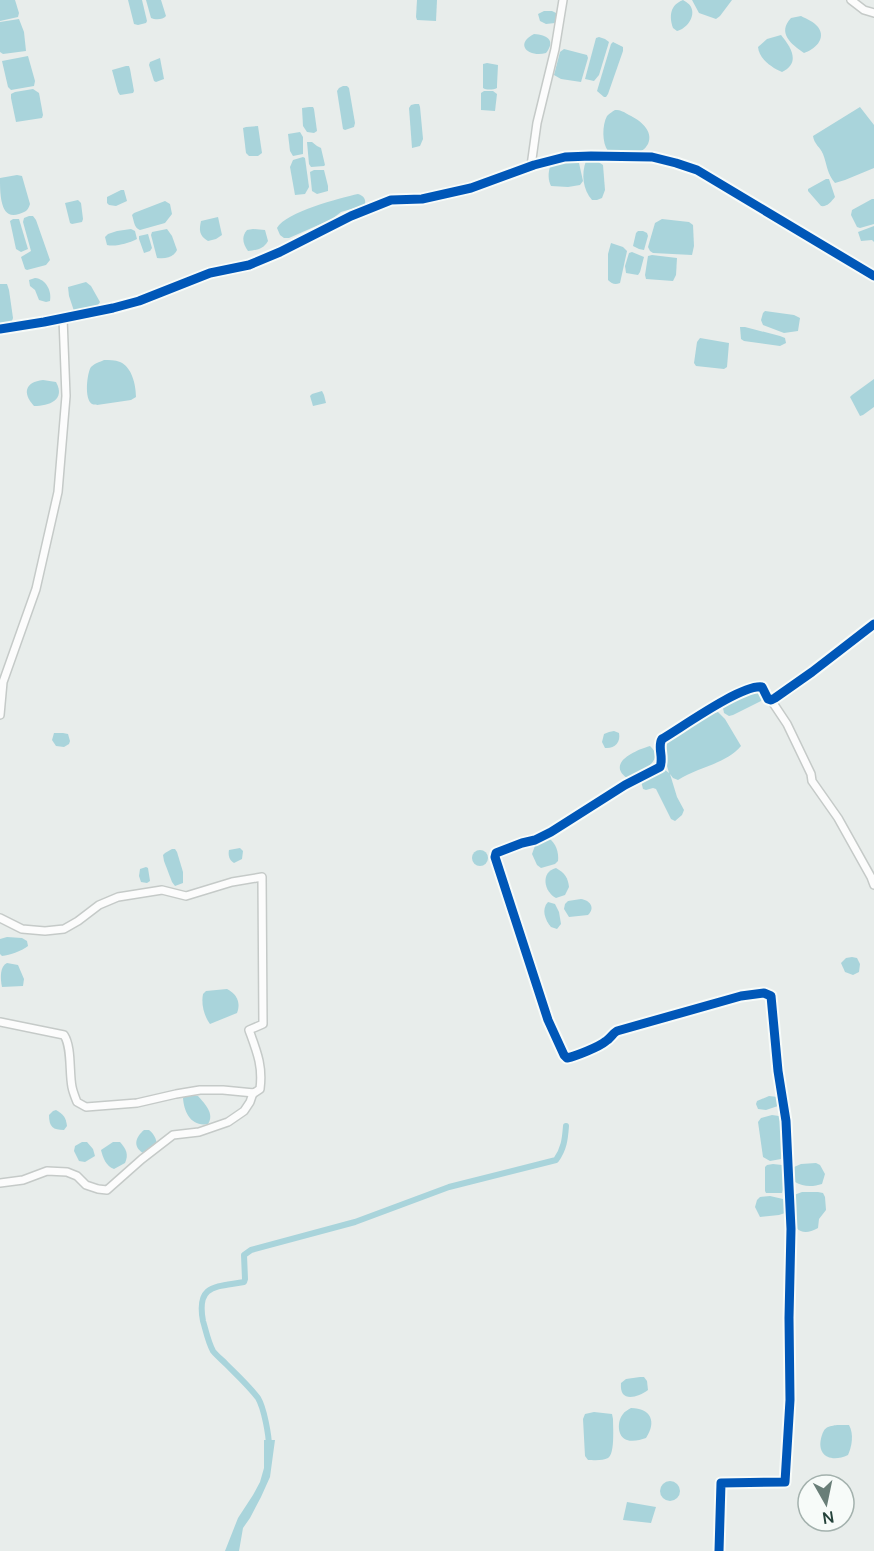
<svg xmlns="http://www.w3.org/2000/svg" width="874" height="1551" font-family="Manrope,sans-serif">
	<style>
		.water { fill: #a9d4db }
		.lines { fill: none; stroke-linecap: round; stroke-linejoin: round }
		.canal { stroke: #a9d4db; stroke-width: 6 }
		.minor-casing { stroke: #c5cac8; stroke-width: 10 }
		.minor { stroke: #fcfcfc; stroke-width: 7 }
		.cycleway-casing { stroke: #f7fbf9; stroke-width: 13 }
		.cycleway { stroke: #0057b8; stroke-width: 9 }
	</style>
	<rect width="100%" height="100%" fill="#e8edeb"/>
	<g class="water">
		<polygon points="0,0 15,0 19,13 18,17 0,21"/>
		<polygon points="128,0 142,0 147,21 146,23 138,25 134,24"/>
		<path d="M146 0H161L166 16C163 20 155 20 151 18Z"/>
		<polygon points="417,0 437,0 436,21 417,20 416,17"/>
		<path d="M683 0C686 2 690 4 691 7 696 17 686 29 677 31L673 28C669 16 670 5 683 0Z"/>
		<polygon points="692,0 732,0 720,16 716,19 699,13"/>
		<polygon points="544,11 552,11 556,13 557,18 555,23 546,24 540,21 538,14"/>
		<path d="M801 16C807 19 814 22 818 27 827 39 814 50 804 53 791 44 777 33 791 18Z"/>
		<polygon points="19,19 24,32 26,51 3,54 0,52 0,22"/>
		<path d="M534 34C547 35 556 40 546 53 530 58 513 45 534 34Z"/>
		<path d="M781 35C791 47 801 63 782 72 772 68 759 59 758 47L767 39Z"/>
		<polygon points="599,37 605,39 609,42 599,75 594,81 585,79 596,38"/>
		<polygon points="613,42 623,47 623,51 608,94 606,97 604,97 597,91 611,44"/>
		<polygon points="564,49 587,55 588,58 581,82 561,79 554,75 560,52"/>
		<polygon points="28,56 35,81 34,86 11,90 8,87 2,61"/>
		<polygon points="160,58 164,79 156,82 154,81 149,65 150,62"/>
		<path d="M487 63 498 65 497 85V88C493 90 486 90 483 88V64Z"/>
		<polygon points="126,66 129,66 130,69 134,91 133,93 120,95 118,92 112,70"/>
		<polygon points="343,86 347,86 349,88 355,123 354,127 345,130 343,129 337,91 339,88"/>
		<polygon points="33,89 39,93 43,115 42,118 16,122 11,98 11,94 15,92"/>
		<polygon points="484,91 493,91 497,94 495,111 481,110 481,93"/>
		<polygon points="415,104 419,104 420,107 423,139 420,146 412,148 409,108 411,105"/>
		<polygon points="309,107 313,107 314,109 317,131 314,133 307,132 303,126 302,108"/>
		<path d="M860 107 874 125V168L845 180 835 183C827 174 827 164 823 154 820 147 814 144 813 136Z"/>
		<path d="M615 110C621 110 624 112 629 115 640 120 654 131 648 144 646 147 645 149 641 151 631 156 618 153 608 151 602 143 602 125 607 116 610 113 612 112 615 110Z"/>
		<polygon points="258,126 262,153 258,156 249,156 246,153 243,128 246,127"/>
		<polygon points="300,132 303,137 303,154 293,156 290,151 288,134"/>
		<polygon points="307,142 312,142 317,146 321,148 325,165 324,166 311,167 309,164"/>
		<polygon points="303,157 305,158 309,187 305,194 295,195 290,167 293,160"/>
		<path d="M571 161 579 163 583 181 580 185 568 187 551 186C548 180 548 173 550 167L559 163Z"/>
		<path d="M586 161H597L603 165 605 190 602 198 597 200H592C583 190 581 174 586 161Z"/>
		<polygon points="314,170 324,170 328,186 328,191 317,194 312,191 310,172"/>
		<path d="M17 175 22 176 30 204C28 211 25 212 19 214 0 221 0 193 0 178Z"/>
		<path d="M826 179H829L835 197C831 202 827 207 821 206L808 191V189Z"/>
		<polygon points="121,190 124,190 127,201 116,206 109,205 107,203 107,197"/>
		<path d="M358 194C364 196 366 199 365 205L341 212 332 219 289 238H284L280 235 277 228C286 212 340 198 358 194Z"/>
		<polygon points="872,199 874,199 874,224 860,228 857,227 851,215 852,210"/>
		<polygon points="78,200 81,203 83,219 82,222 72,224 70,223 65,203"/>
		<path d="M165 201 170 204 172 214 165 223 140 230C134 228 134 221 132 215L134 213Z"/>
		<polygon points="29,216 33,216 36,220 50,260 46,265 27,270 25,269 21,257 31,251 23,222 24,218"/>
		<path d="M218 217 222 235 216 239 208 241C199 236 199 230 201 221Z"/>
		<polygon points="13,219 19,219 28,249 21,252 16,249 10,221"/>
		<polygon points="662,219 689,222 693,225 694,246 692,255 653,253 650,251 648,247 655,223"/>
		<polygon points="874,226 874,242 872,240 861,241 858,232"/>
		<path d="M131 229 135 231 137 239C129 243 116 247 107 245L105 237 108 234 117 231Z"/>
		<path d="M167 229 172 236 177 250C173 258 165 259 157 258L151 235 152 232Z"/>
		<path d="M253 229 265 230 268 241C263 249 258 250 248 251 243 244 241 237 247 230Z"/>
		<polygon points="638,231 643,231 647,233 648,236 644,250 639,249 633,246 636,233"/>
		<polygon points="148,234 152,248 150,251 144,253 139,239 139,236"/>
		<path d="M611 243 623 247 627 251 620 283C615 285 612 284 608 280V254Z"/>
		<polygon points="632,252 644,257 640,272 638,275 626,273 625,266 629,253"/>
		<polygon points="652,255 677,258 676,275 673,281 646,279 645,275 648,256"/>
		<path d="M35 278C46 279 52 291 50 301L46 302 39 300 35 290 30 286 29 280Z"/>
		<polygon points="86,282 91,286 100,302 98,305 74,311 69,296 68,287"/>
		<polygon points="0,284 7,284 9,290 13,318 12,321 4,326 0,325"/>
		<polygon points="765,311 794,315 800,318 798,331 784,333 763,325 761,320 763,313"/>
		<polygon points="740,327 745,327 780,336 785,338 786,343 780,346 744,341 741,339"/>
		<polygon points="700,338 729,343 727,367 724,369 696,366 694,363 697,342"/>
		<path d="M104 360C109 360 115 360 120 362 132 367 136 385 136 397L131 400 97 405C96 404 94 405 92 404 84 399 87 373 91 367 95 363 100 362 104 360Z"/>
		<polygon points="874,379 874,407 863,415 860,416 850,397 852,395"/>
		<path d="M43 380 56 382C66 400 49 406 34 406 22 393 25 382 43 380Z"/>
		<polygon points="322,391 324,395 326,403 313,406 310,396 312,394"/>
		<path d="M761 690 764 698 761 701 733 715 729 716 724 713 723 708C731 696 747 692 761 690Z"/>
		<path d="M718 712 725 719 741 746C726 764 698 767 678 780L673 778 670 774 677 797 684 810 682 815 675 821 671 819 656 789 653 788 646 790 643 789 641 781 645 777 664 769 669 773C667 765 662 753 665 744 668 736 709 713 718 712Z"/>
		<path d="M614 731 619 733C621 743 614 749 605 748L602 742 604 734 609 732Z"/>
		<polygon points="54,733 63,733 68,734 70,741 69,744 64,747 56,746 52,740"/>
		<path d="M650 746C666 760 641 771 631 778H627C606 763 636 750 650 746Z"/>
		<path d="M548 838C556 842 559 853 558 861L555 864 541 868 537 865 532 854 536 843Z"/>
		<path d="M240 848 243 851 242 859 234 863C229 860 228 855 229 850Z"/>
		<polygon points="172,849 175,849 177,852 183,872 183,883 175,886 172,882 164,861 163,855 165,853"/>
		<circle cx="480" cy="858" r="8"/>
		<polygon points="146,867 148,868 150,881 147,883 141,882 139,876 140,869"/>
		<path d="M556 868C565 873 568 878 569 887L565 895 556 898C544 892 540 872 556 868Z"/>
		<path d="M581 899C589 900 596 907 588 915L569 917 564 909 565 904 568 901Z"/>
		<path d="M548 902 555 904 559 912 561 924 557 929 551 927C545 920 541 909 548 902Z"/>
		<path d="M7 937 22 938 27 941 28 946C22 951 10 955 2 956L0 954V939Z"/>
		<polygon points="852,957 857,958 860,964 859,972 853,975 845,972 841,963 846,958"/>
		<path d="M7 963 18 965 24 979 23 986 2 987C0 978 0 966 7 963Z"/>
		<path d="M227 989C237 994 241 1003 237 1013L210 1024C204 1016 201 1004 203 994L206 991Z"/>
		<path d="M186 1095 198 1096C205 1104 215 1114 208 1124 191 1127 184 1112 183 1098Z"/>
		<polygon points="769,1096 778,1097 780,1102 778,1106 766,1110 758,1109 756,1104 757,1101"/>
		<path d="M56 1110C63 1114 66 1117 67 1126L64 1130C53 1130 49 1127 49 1115L53 1111Z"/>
		<polygon points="772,1115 779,1116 781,1120 783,1151 781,1159 770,1161 763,1157 758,1122 761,1118"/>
		<path d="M144 1130H149C154 1134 156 1138 157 1145L150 1151 143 1153C132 1146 136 1137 144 1130Z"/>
		<polygon points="82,1142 87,1142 93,1149 95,1156 85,1162 79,1161 74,1151 75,1146"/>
		<path d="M113 1142H120C126 1149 129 1154 125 1163L114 1169C106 1166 103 1158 101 1150Z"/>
		<path d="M816 1163 820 1165 825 1174 822 1184C813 1187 803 1187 795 1182L793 1173 794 1167 801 1164Z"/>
		<polygon points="773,1164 782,1165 784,1186 782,1193 766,1193 765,1191 765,1167 767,1165"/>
		<path d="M802 1192H818L823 1193 825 1197 826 1210 819 1219 818 1228C793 1243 787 1213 794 1195Z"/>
		<polygon points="770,1196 783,1199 786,1206 785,1213 779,1215 760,1217 755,1207 757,1200 760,1197"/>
		<path d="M640 1377H644L647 1381 648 1390C637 1398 619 1403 621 1383L626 1379Z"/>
		<path d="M631 1408C651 1408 657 1422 646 1438 640 1440 633 1442 627 1440 617 1437 617 1421 623 1414 625 1411 628 1410 631 1408Z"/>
		<path d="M594 1412 612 1414 613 1419C613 1428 615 1454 608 1458 603 1461 593 1460 588 1460L585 1456 583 1419 585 1414Z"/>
		<path d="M838 1425H849C854 1434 852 1446 848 1455 831 1463 815 1456 822 1435 823 1432 824 1429 828 1427 830 1426 836 1425 838 1425Z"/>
		<polygon points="264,1440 275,1440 270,1477 261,1497 250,1518 243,1528 239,1551 225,1551 238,1518 253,1495 260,1482 264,1468"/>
		<circle cx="670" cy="1491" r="10"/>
		<polygon points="627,1502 656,1507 651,1523 623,1520"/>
	</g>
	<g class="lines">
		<path class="canal" d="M269 1447C269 1435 264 1408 258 1398 249 1386 237 1375 226 1364 222 1360 217 1356 213 1351 208 1342 206 1331 203 1321 196 1284 216 1287 244 1282L245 1279 244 1255 251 1250 355 1222 449 1187 556 1160C564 1149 565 1139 566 1126"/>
		<defs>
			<g id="minor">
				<polyline points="851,0 864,10 874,13"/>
				<polyline points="531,166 537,123 555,49 563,0"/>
				<polyline points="0,329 44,322 113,308 139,301 210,273 249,265 280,252 351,216 391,200 422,199 471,188 534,165 565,157 591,156 652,157 676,163 697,170 874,276"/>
				<polyline points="771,700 787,724 811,774 812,781 838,818 871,877 874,885"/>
				<polyline points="0,715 3,682 36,589 58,492 66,396 63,318"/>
				<path d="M0 918 22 929 45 931 64 929 78 921 99 905 118 897 162 890 186 896 232 882 262 877 263 1024 249 1030C257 1052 263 1066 260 1089L254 1093 223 1090H200L176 1094 137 1103 86 1107 77 1102C75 1097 73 1092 72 1087 69 1072 72 1047 64 1035L0 1022"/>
				<polyline points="0,1183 23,1180 47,1171 67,1172 77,1176 86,1185 98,1189 107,1190 142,1159 173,1135 199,1132 228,1122 244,1111 250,1102 253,1093"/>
				<path d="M719 1551 721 1483 785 1482 790 1400 789 1318 791 1229 786 1121 778 1071 771 996 764 993 741 996 617 1031C612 1034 611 1038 606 1041 599 1047 576 1056 567 1058L564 1055 548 1020 495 857 496 853 522 843 535 840 551 832 625 785 660 767C664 757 657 747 662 739 681 728 742 684 762 687L768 699 771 700 775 698 812 672 874 624"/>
			</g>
		</defs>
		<use href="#minor" class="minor-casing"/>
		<use href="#minor" class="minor"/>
		<defs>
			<g id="cycleway">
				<polyline points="0,329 44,322 113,308 139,301 210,273 249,265 280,252 351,216 391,200 422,199 471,188 534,165 565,157 591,156 652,157 676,163 697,170 874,276"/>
				<path d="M719 1551 721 1483 785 1482 790 1400 789 1318 791 1229 786 1121 778 1071 771 996 764 993 741 996 617 1031C612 1034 611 1038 606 1041 599 1047 576 1056 567 1058L564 1055 548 1020 495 857 496 853 522 843 535 840 551 832 625 785 660 767C664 757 657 747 662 739 681 728 742 684 762 687L768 699 771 700 775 698 812 672 874 624"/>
			</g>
		</defs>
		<use href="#cycleway" class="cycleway-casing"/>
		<use href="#cycleway" class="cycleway"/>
	</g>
	<g transform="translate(826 1503) rotate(171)"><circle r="28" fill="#f7fbf9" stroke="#a3b1ad" stroke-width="1.5"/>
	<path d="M0-4.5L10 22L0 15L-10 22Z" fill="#697e78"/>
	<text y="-9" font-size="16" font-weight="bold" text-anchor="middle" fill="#24423a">N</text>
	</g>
</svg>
